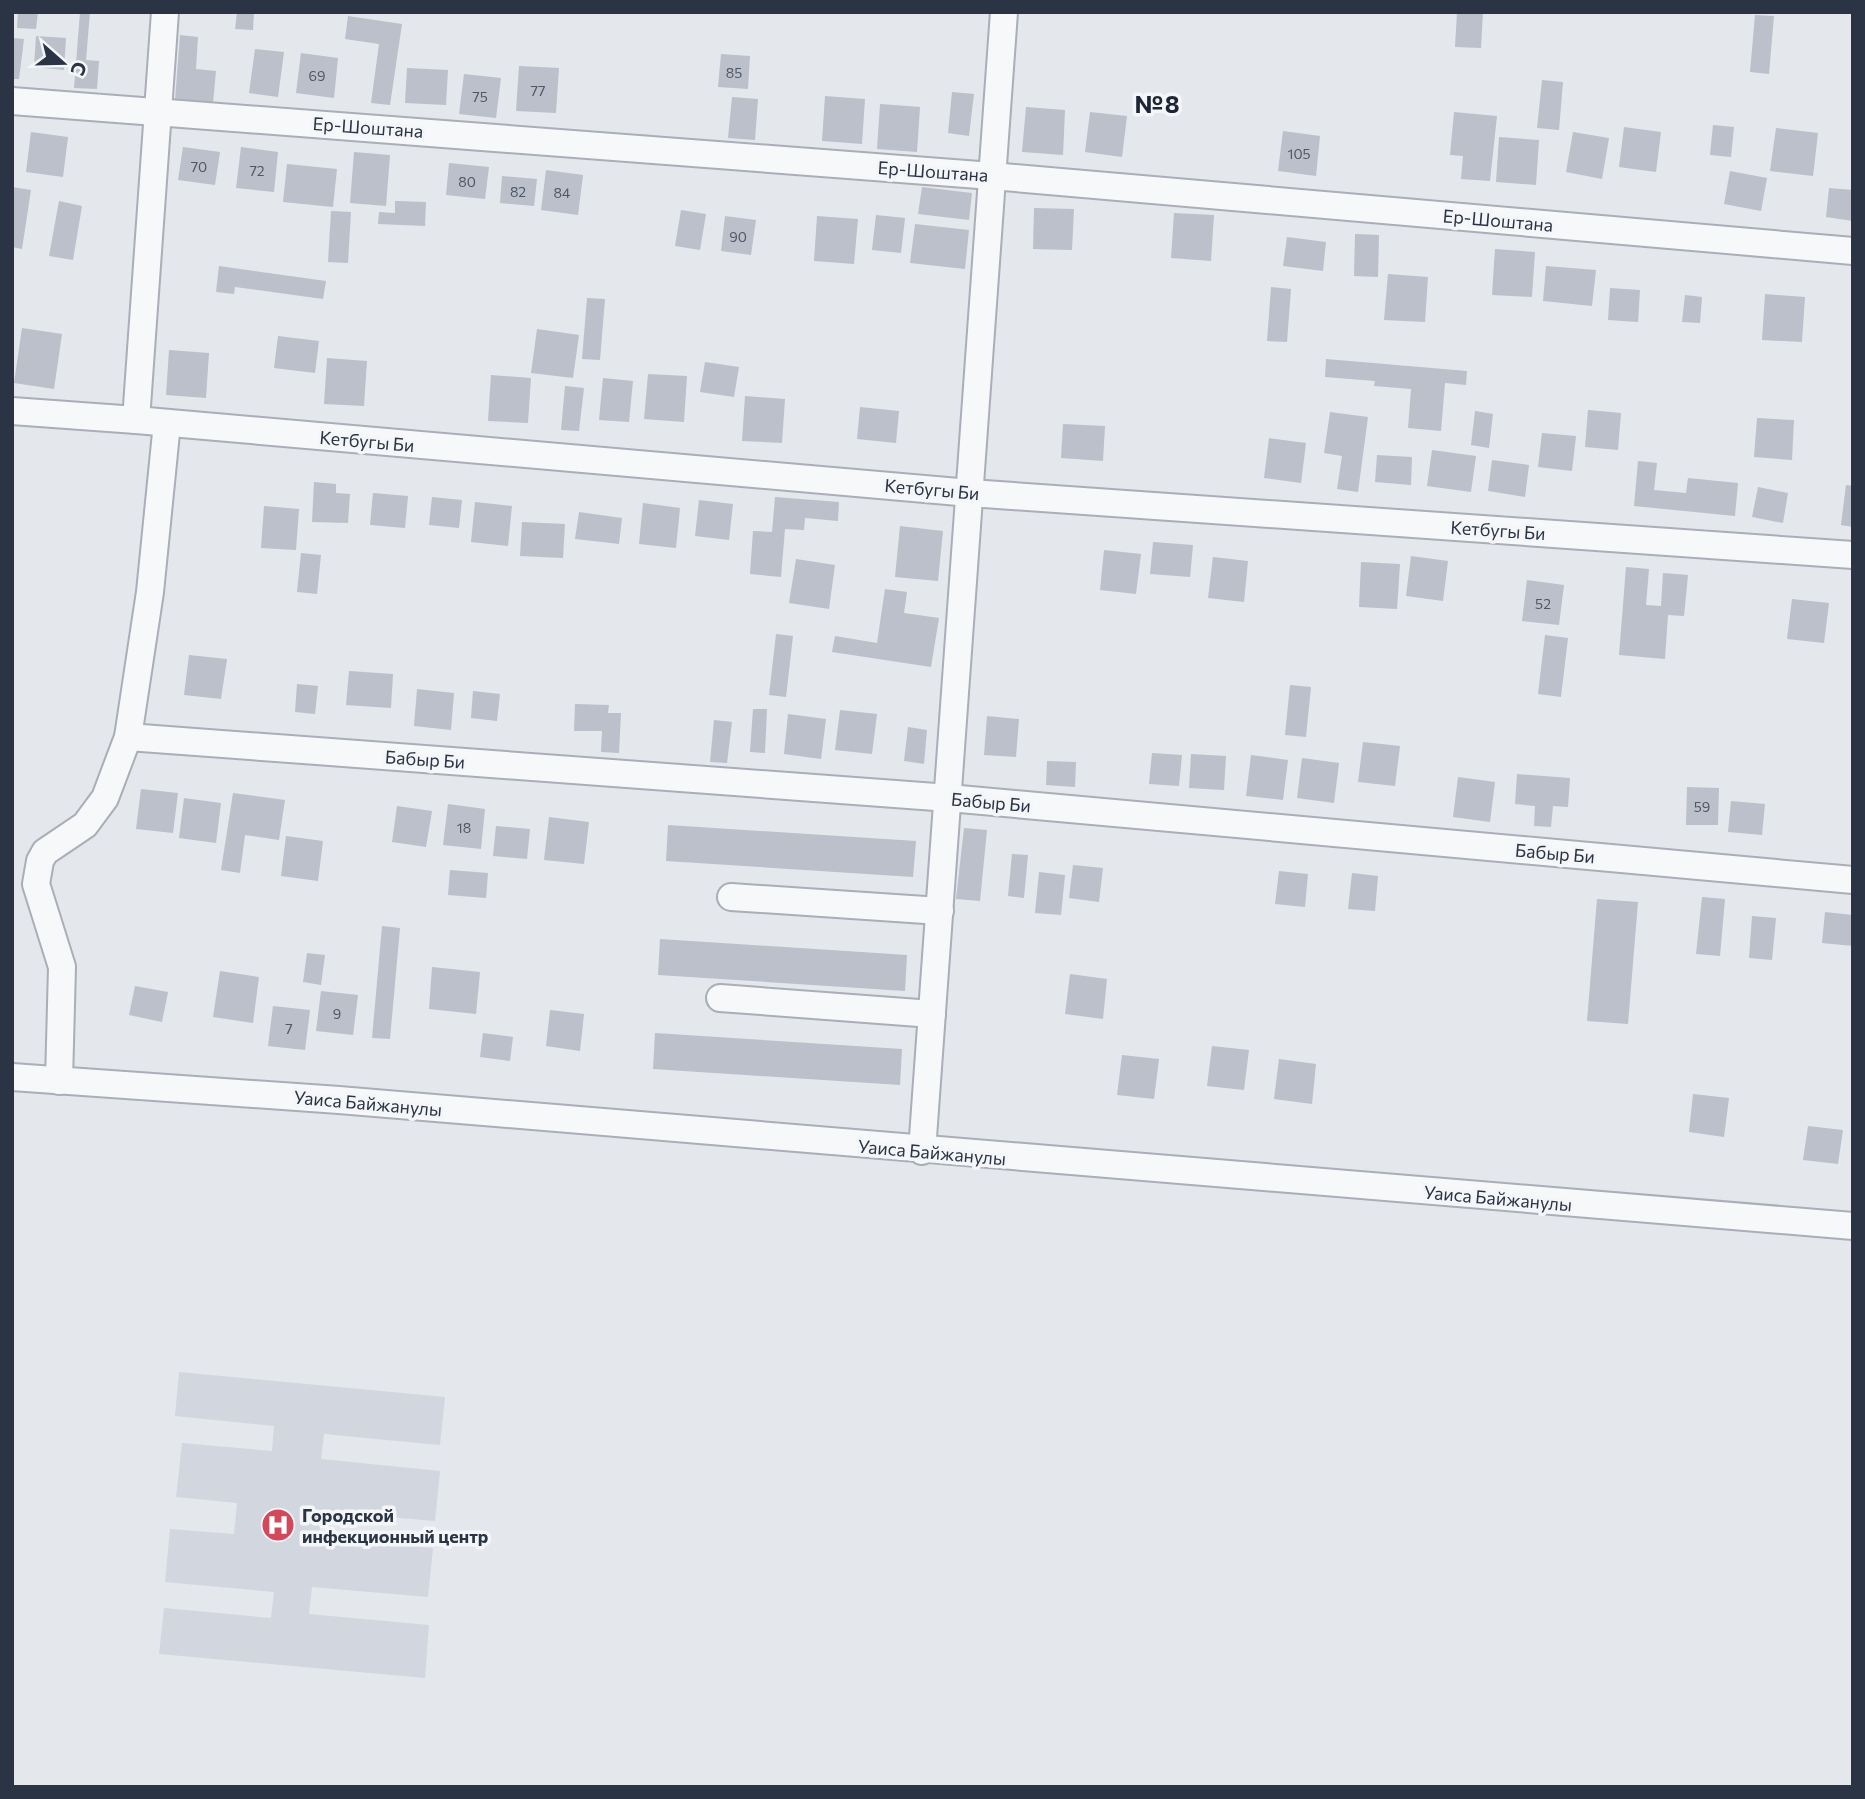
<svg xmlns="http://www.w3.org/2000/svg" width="1865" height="1799" font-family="Commissioner,sans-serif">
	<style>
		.built { fill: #d2d6de }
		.building { fill: #bbc0ca }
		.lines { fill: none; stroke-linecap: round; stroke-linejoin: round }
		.minor-casing { stroke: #a9aeb7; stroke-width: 30 }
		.minor { stroke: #f7f8fa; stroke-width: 26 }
		.labels { text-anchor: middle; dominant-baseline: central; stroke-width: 7; stroke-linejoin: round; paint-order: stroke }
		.number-label { font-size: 14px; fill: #4f5766 }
		.street-label { font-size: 18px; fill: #2b3445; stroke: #f4f6f9 }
		.poi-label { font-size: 18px; font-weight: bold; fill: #2b3445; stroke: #f4f6f9; text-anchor: start }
		.district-label { font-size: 24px; font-weight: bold; letter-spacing: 2px; fill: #1d2536; stroke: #f4f6f9 }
	</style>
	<rect width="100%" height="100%" fill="#e4e7ec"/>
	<polygon class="built" points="179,1372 445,1397 440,1445 324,1434 321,1459 440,1471 435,1521 321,1511 319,1538 433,1548 428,1597 312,1587 309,1614 429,1625 425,1678 159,1654 164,1608 271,1618 274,1592 165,1582 170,1529 234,1534 237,1503 176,1497 182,1443 272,1451 274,1426 175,1416"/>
	<g class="building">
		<polygon points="18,12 38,12 36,29 17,28"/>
		<polygon points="80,12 90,12 86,60 99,61 97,89 74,88"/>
		<polygon points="237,12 254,12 253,30 235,29"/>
		<polygon points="1457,12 1483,12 1481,48 1455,47"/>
		<polygon points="1755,15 1774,16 1769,74 1750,72"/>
		<polygon points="348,16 402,24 390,105 371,103 379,44 345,39"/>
		<polygon points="180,35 198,37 196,69 216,71 213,103 175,100"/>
		<polygon points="36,36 66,38 64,70 34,67"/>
		<polygon points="12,38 24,39 19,79 12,79"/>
		<polygon points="255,49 284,52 278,97 249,93"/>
		<polygon points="301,53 338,58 334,98 296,93"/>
		<polygon points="721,54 750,56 748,89 718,87"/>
		<polygon points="519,66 559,68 556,113 516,111"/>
		<polygon points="407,68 448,70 446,105 405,103"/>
		<polygon points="464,74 501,78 496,118 459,114"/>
		<polygon points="1542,80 1563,82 1559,130 1537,128"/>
		<polygon points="952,92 974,94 969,136 948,133"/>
		<polygon points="825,96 865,99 862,144 822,141"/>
		<polygon points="732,97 758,99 755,140 728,138"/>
		<polygon points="880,104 920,107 917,152 877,149"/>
		<polygon points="1026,107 1065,110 1063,155 1022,152"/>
		<polygon points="1090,112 1127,116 1122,157 1085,152"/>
		<polygon points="1454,112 1497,116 1490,181 1461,179 1463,156 1450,155"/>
		<polygon points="1713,125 1734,127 1731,157 1710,155"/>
		<polygon points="1624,127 1661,132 1656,172 1619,167"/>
		<polygon points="1776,128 1818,133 1813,176 1770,171"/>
		<polygon points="1283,131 1320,136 1316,176 1278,171"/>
		<polygon points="31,132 68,137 63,177 26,172"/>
		<polygon points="1573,132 1609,138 1602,179 1566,172"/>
		<polygon points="1499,137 1539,140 1536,185 1496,182"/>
		<polygon points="183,147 220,152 215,185 178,180"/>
		<polygon points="241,147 278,152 274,192 236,188"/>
		<polygon points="354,152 390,155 386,206 350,203"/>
		<polygon points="449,163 489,167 485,199 446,195"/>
		<polygon points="287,164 337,169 333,207 283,202"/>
		<polygon points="546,170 583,175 578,215 541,210"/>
		<polygon points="1730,171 1767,178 1761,211 1724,204"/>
		<polygon points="502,176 537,179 534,206 500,203"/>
		<polygon points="12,187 31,190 22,249 12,247"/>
		<polygon points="922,187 972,193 969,220 918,214"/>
		<polygon points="1829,188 1853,190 1853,221 1826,217"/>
		<polygon points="59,201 82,206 73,260 49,256"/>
		<polygon points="395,201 426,202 425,226 378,224 379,212 395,213"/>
		<polygon points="1034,208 1074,209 1072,250 1033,249"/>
		<polygon points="681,210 706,214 700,250 675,246"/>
		<polygon points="331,211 351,212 348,263 328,262"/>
		<polygon points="1174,213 1214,215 1211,261 1171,258"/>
		<polygon points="876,215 905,218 901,253 872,250"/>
		<polygon points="725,216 756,220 751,255 721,251"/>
		<polygon points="817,216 858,219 854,264 814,261"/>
		<polygon points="915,224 969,230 965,269 910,263"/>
		<polygon points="1355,234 1379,235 1378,277 1354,276"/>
		<polygon points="1287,237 1326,242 1323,271 1283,266"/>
		<polygon points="1495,249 1535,252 1532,297 1492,295"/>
		<polygon points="219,266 326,281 323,299 235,287 234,294 216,292"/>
		<polygon points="1546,266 1596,270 1592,306 1543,301"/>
		<polygon points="1388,274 1428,277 1425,322 1384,320"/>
		<polygon points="1271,287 1291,289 1287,342 1267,341"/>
		<polygon points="1610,288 1640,290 1638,322 1608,320"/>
		<polygon points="1765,294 1805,297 1802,342 1762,340"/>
		<polygon points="1685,295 1702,297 1700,323 1682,322"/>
		<polygon points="587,298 605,299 600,360 582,359"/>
		<polygon points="22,328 62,334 54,389 14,383"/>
		<polygon points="537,329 579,335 573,378 531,373"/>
		<polygon points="278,336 319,341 315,373 274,368"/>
		<polygon points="169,350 209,353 206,398 166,395"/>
		<polygon points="327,358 367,361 364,406 324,404"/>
		<polygon points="1326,359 1467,371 1466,385 1445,383 1441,431 1408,428 1411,389 1374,386 1375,381 1325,377"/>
		<polygon points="705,362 739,367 734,397 700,392"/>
		<polygon points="648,374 687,376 684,422 644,419"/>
		<polygon points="491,375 531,378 528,423 488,421"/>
		<polygon points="603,378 633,381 629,422 599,420"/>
		<polygon points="565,386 584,388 579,431 561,430"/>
		<polygon points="745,396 785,399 782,443 742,441"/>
		<polygon points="860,407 899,411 896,443 857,439"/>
		<polygon points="1588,410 1621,413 1618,450 1585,447"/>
		<polygon points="1475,411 1493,414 1489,448 1471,445"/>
		<polygon points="1330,412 1368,417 1358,492 1337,489 1342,456 1324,453"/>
		<polygon points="1757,418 1794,420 1792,460 1754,457"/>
		<polygon points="1063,424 1105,426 1103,461 1061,458"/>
		<polygon points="1542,433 1576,436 1572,471 1538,467"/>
		<polygon points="1269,438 1306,443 1301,483 1264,478"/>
		<polygon points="1432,450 1476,456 1471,492 1427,486"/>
		<polygon points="1377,455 1412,457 1411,485 1375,482"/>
		<polygon points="1492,460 1529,465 1525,497 1488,491"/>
		<polygon points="1638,461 1657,463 1654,490 1686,493 1688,478 1738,483 1735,516 1634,506"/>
		<polygon points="314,482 336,484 336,493 350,494 348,523 312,522"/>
		<polygon points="1846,485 1853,486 1853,527 1841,525"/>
		<polygon points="1758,487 1788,493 1783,523 1752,517"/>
		<polygon points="373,493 408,496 405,528 370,525"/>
		<polygon points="432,497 462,500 459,528 429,525"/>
		<polygon points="775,497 839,502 838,521 805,518 804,530 785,529 781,577 750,574 753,531 772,532"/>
		<polygon points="699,500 733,504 729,540 695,536"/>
		<polygon points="475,502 512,506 508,546 471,542"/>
		<polygon points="643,503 680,508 676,548 639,544"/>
		<polygon points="264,506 299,509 296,550 261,548"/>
		<polygon points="579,512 622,518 619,544 575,539"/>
		<polygon points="522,522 565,524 563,558 520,556"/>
		<polygon points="900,526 943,531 938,581 895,577"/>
		<polygon points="1153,542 1193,545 1190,577 1150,574"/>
		<polygon points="1104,550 1141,554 1136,594 1100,590"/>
		<polygon points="301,553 321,555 317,594 297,592"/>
		<polygon points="1411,556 1448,561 1443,601 1406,596"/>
		<polygon points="1213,557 1248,561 1244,602 1208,598"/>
		<polygon points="796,559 835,565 829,609 789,603"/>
		<polygon points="1361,562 1400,564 1397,609 1359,607"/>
		<polygon points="1626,567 1649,569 1646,605 1661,606 1663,573 1688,575 1684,616 1668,615 1665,659 1619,655"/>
		<polygon points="1527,580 1564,585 1559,625 1522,621"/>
		<polygon points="885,589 907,592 904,613 939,618 931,667 832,652 835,636 877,643"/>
		<polygon points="1792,599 1829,603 1824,643 1787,639"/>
		<polygon points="776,634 793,636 786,697 769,695"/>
		<polygon points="1545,635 1568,638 1561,697 1538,694"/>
		<polygon points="189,655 227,659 221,699 184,695"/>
		<polygon points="349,671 393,674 391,708 346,705"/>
		<polygon points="297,684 318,686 315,714 295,712"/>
		<polygon points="1290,685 1311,687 1306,737 1285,735"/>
		<polygon points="417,689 454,693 451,730 414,726"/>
		<polygon points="473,691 500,694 497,721 471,718"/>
		<polygon points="575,704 609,705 608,713 621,713 619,753 601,752 602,731 574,731"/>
		<polygon points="753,709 767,709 765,753 750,752"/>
		<polygon points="840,710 877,714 872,754 835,750"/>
		<polygon points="788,714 826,719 821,759 784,754"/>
		<polygon points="987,716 1019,719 1016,757 984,755"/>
		<polygon points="714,720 732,722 727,763 710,762"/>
		<polygon points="908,727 927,730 924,764 904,761"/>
		<polygon points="1363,742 1400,746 1395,786 1358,782"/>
		<polygon points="1152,753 1182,755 1179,786 1149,784"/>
		<polygon points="1191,754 1226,756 1224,790 1189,788"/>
		<polygon points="1251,755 1288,760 1283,800 1246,796"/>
		<polygon points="1302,758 1339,763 1334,803 1297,798"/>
		<polygon points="1047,761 1076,762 1075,787 1046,785"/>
		<polygon points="1517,774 1570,778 1568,807 1553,806 1551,827 1534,826 1535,806 1515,804"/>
		<polygon points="1458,777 1495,782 1490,822 1453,817"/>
		<polygon points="1687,787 1719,788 1718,825 1686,825"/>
		<polygon points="141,789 178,793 173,833 136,829"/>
		<polygon points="233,793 285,800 279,840 245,835 240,873 221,870"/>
		<polygon points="184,798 221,803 216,843 179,838"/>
		<polygon points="1731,801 1765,804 1762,835 1728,832"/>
		<polygon points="448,804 485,809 481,849 443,845"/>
		<polygon points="397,806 432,811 426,847 392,842"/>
		<polygon points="549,817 589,822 584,864 544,860"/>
		<polygon points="668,825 916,841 913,877 666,861"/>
		<polygon points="496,826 530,829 527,859 493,856"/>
		<polygon points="964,828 987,830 980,901 956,899"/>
		<polygon points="286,836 323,841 318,881 281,876"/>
		<polygon points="1012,854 1028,855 1024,898 1008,896"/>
		<polygon points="1073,865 1103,868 1099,902 1069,898"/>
		<polygon points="450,870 488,873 486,898 448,895"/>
		<polygon points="1279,871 1308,874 1305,907 1275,904"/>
		<polygon points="1039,872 1065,875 1061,915 1035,913"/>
		<polygon points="1352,873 1378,876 1375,911 1348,909"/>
		<polygon points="1702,897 1725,899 1720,956 1696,954"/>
		<polygon points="1597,899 1638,902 1628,1024 1587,1021"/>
		<polygon points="1825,912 1853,915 1853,946 1822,943"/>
		<polygon points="1752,916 1776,918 1772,960 1749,958"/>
		<polygon points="382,926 400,928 390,1039 372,1038"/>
		<polygon points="660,939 907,955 905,991 658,975"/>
		<polygon points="307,953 325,955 321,985 303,982"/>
		<polygon points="432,967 480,972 476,1014 429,1009"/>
		<polygon points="220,971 259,977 253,1023 213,1017"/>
		<polygon points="1070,974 1107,979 1103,1019 1065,1014"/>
		<polygon points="135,986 168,992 162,1022 129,1015"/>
		<polygon points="321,991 358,995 353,1035 316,1031"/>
		<polygon points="273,1006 310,1010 305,1050 268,1046"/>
		<polygon points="550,1010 584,1014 580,1051 546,1046"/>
		<polygon points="483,1033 513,1037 510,1061 480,1057"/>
		<polygon points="655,1033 902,1049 900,1085 653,1069"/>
		<polygon points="1212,1046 1249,1050 1244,1090 1207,1086"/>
		<polygon points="1122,1055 1159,1059 1154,1099 1117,1095"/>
		<polygon points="1279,1059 1316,1064 1312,1104 1274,1099"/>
		<polygon points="1693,1094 1729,1098 1724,1137 1689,1132"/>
		<polygon points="1808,1126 1843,1130 1838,1164 1803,1160"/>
	</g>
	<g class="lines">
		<defs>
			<g id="minor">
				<polyline points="12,101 992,176 1853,251"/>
				<polyline points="12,411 136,420 970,493 1853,555"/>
				<polyline points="136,420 165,12"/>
				<polyline points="128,737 949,798 1853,880"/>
				<polyline points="731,897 940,911"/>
				<polyline points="720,998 932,1014"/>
				<polyline points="12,1077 339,1100 1853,1226"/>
				<polyline points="59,1081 62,967 36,884 40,861 45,852 85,825 105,798 128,737 150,592 167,423"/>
				<polyline points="922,1151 1004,12"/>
			</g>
		</defs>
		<use href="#minor" class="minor-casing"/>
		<use href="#minor" class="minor"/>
	</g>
	<defs>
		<symbol id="hospital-disc" viewBox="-11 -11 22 22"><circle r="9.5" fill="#d1495b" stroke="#f4f6f9"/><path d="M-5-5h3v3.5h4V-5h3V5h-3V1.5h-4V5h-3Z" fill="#fff"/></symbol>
	</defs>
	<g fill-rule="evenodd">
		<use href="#hospital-disc" x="259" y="1506" width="38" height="38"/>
	</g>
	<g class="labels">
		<g class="number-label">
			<text x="734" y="72">85</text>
			<text x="317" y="75">69</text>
			<text x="538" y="90">77</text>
			<text x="480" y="96">75</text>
			<text x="1299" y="153">105</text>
			<text x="199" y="166">70</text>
			<text x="257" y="170">72</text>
			<text x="467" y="181">80</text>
			<text x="518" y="191">82</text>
			<text x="562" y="192">84</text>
			<text x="738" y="236">90</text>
			<text x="1543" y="603">52</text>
			<text x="1702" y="806">59</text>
			<text x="464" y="827">18</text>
			<text x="337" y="1013">9</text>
			<text x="289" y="1028">7</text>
		</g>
		<g class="street-label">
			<text transform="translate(368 127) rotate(4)">Ер-Шоштана</text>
			<text transform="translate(933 171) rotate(4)">Ер-Шоштана</text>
			<text transform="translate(1498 220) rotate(5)">Ер-Шоштана</text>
			<text transform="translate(367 441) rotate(5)">Кетбугы Би</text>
			<text transform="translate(932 489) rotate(5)">Кетбугы Би</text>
			<text transform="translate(1498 530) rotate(4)">Кетбугы Би</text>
			<text transform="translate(425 759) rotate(4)">Бабыр Би</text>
			<text transform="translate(991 802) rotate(5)">Бабыр Би</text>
			<text transform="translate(1555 853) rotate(5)">Бабыр Би</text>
			<text transform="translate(368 1103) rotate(5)">Уаиса Байжанулы</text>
			<text transform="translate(932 1152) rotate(5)">Уаиса Байжанулы</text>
			<text transform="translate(1498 1198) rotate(5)">Уаиса Байжанулы</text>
		</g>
		<g class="poi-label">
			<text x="302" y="1515">Городской<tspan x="302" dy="21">инфекционный центр</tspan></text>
		</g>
		<g class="district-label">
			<text x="1158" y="103">№8</text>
		</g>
	</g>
	<rect width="1865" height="1799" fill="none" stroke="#2b3445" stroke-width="28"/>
	<g transform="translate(63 63) rotate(110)" stroke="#f4f6f9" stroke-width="5" paint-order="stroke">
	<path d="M0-5L12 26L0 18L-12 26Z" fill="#2b3445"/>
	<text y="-10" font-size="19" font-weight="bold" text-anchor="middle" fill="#2b3445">С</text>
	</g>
</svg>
